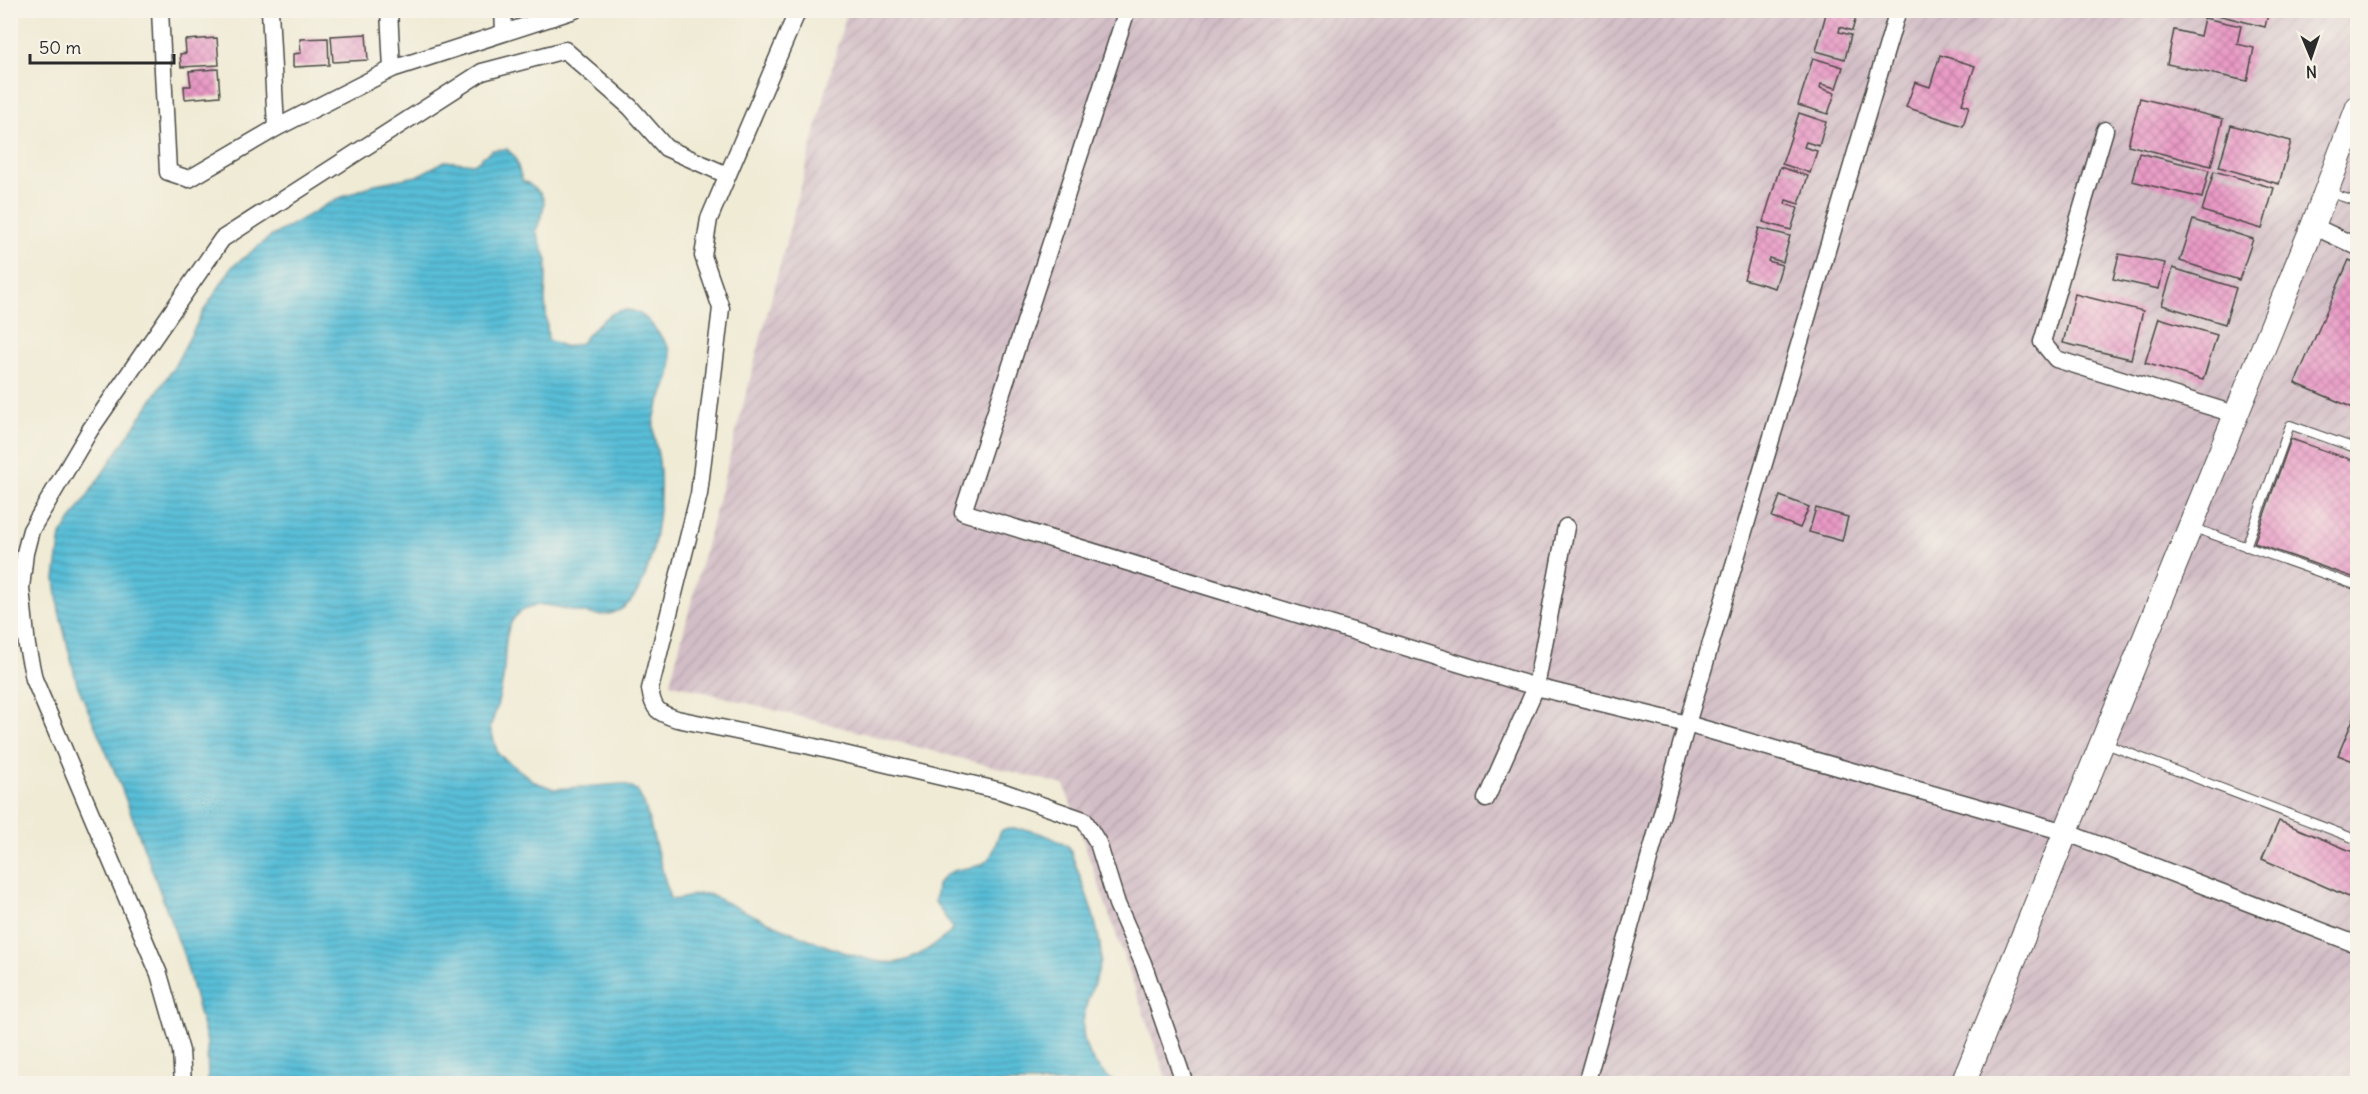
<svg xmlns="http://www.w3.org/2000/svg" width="2368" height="1094" font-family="Delius,sans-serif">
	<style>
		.industrial { fill: url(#industrial-furrows) }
		.water { fill: url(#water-rules); stroke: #427481; stroke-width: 1.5 }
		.building { fill: url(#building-cross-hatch) }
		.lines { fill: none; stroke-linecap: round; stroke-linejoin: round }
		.lane-casing { stroke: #494844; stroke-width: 10 }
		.street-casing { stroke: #494844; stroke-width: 19 }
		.secondary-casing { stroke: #494844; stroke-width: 26 }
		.lane { stroke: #fff; stroke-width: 8 }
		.street { stroke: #fff; stroke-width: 16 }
		.secondary { stroke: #fff; stroke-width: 24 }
	</style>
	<defs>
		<pattern id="industrial-furrows" width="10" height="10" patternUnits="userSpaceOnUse" patternTransform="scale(1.5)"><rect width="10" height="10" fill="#d2bdc6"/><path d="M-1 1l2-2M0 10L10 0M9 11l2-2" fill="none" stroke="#b4a3aa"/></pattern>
		<pattern id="water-rules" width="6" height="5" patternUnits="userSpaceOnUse" patternTransform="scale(1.5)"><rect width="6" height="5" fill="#59bed7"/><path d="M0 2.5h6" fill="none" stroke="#4a9baf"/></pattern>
		<pattern id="building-cross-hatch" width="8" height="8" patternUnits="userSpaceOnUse" patternTransform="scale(1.5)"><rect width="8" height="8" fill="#ea9ac6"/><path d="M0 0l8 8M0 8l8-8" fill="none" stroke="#be7ea1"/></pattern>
	</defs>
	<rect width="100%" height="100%" fill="#f7f3e8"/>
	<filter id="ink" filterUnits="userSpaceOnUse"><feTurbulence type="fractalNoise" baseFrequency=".0167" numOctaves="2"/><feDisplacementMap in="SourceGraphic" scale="12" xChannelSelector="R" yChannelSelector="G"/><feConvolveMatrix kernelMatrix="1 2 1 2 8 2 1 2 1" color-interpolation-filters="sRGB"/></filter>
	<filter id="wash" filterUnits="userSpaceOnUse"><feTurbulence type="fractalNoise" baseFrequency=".008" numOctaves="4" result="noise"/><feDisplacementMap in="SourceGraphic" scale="24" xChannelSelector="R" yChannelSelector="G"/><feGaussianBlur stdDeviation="1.35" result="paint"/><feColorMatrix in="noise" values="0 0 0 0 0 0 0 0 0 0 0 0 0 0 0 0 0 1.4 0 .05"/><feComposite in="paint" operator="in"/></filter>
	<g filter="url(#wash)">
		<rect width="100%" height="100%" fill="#f0ebd5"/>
		<polygon class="industrial" points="847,11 2357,11 2357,1083 1168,1083 1064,785 670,683"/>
		<path class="water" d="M507 149 515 157 522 180C551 196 546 202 536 231L547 260 545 300 548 340 566 347 581 343C602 316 629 292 655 329 660 336 669 344 670 352 677 378 657 398 654 421 652 436 657 446 659 461 663 492 657 544 646 573 615 661 551 576 515 617 502 632 506 661 503 679 500 696 497 711 490 727L498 754 535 782 554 789 623 784 637 790 645 806 670 899C682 902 692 892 708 894 744 911 864 969 898 962 918 959 935 944 950 933L952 927 935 902 937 885C952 863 965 873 984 863 995 856 995 840 1002 830 1028 826 1047 834 1069 847 1081 881 1098 918 1101 954 1102 967 1094 982 1090 994 1075 1033 1084 1059 1115 1083H208L207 1042 184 956 120 784 77 684 59 611 55 579 61 535 174 367 203 312 232 267 270 237 335 200 375 184 417 176 445 161 474 164 492 150Z"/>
		<g id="blocks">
			<g class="building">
				<polygon points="1827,10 1858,10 1852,31 1840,27 1839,32 1851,35 1845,59 1816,51"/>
				<polygon points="2198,10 2269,10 2265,27"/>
				<polygon points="2204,18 2241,26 2237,44 2254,48 2247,81 2167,64 2174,30 2200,36"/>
				<polygon points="366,34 368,60 333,62 331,36"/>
				<polygon points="217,38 219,65 181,67 180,54 186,53 185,40"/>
				<polygon points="328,38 329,65 293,67 293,54 301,53 300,39"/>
				<polygon points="1940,55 1975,66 1962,104 1969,106 1963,126 1906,107 1915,82 1930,87"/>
				<polygon points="1813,58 1843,67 1836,88 1821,84 1820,88 1835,93 1828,114 1798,105"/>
				<polygon points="218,69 220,96 185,99 184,86 191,86 189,71"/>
				<polygon points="2140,98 2223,119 2211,166 2128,145"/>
				<polygon points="1799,113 1826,122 1819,146 1806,142 1804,147 1817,151 1810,173 1782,164"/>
				<polygon points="2231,125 2291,141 2279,184 2219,167"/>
				<polygon points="2139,153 2209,170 2202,198 2132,181"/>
				<polygon points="1780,167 1808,176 1799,204 1786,200 1785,204 1798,208 1791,230 1763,222"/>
				<polygon points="2214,171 2274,188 2262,229 2202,211"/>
				<polygon points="2193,220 2253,239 2239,280 2180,261"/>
				<polygon points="1759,228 1790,236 1783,262 1769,258 1768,261 1782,265 1775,288 1744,279"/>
				<polygon points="2119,254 2165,263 2159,289 2113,279"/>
				<polygon points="2349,260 2358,264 2358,410 2295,383"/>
				<polygon points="2173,268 2236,288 2225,324 2162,305"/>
				<polygon points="2075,294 2143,311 2131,359 2063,343"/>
				<polygon points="2159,318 2217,335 2203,380 2145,363"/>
				<polygon points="2291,439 2358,462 2358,579 2254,543"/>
				<polygon points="1780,496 1809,507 1800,528 1772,517"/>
				<polygon points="1816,508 1848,517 1842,541 1809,532"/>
				<polygon points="2357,710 2358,710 2358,763 2338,755"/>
				<polygon points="2279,821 2358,854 2358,901 2262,859"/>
			</g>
		</g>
	</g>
	<g filter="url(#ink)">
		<use href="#blocks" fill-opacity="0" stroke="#494844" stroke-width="1.5"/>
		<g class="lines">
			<defs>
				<g id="lane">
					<polyline points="2327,192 2358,202"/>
					<polyline points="2191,527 2358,586"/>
					<polyline points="2246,547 2290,425 2358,449"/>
					<polyline points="2103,743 2358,840"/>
				</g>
				<g id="street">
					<polyline points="160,10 168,172 189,179 276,128 392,69 575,10"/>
					<polyline points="270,10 276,128"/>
					<polyline points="389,10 392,69"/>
					<polyline points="503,10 504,31"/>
					<path d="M798 10 709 219 703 256 721 308 699 494 650 689C653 710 658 713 677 719L810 746 1001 791 1084 820 1098 843 1117 904 1143 963 1185 1084"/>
					<polyline points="1127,10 963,512 1536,687 1687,724 2065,832 2358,945"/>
					<polyline points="2105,130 2042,342 2056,359 2234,414"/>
					<polyline points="2313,226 2358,247"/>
					<polyline points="1486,799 1536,687 1566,527"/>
					<polyline points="183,1084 181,1051 159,974 34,679 27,646 21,588 25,553 31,530 90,430 222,239 482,72 565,50 630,107 666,148 727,175"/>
					<polyline points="1586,1084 1687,724 1898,10"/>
				</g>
				<polyline id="secondary" points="1963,1084 2313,226 2358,107"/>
			</defs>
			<use href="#lane" class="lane-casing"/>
			<use href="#street" class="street-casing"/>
			<use href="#secondary" class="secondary-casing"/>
			<use href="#lane" class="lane"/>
			<use href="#street" class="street"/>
			<use href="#secondary" class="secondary"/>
		</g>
	</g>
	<rect width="2368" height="1094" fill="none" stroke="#f7f3e8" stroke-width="36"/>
	<g transform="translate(2311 57) rotate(178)" stroke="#f7f3e8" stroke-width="4.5" paint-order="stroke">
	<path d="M0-4.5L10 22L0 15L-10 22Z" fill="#2b2b2b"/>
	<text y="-9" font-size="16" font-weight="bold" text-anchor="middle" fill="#2b2b2b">N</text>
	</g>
	<path d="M30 54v9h144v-9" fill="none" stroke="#2b2b2b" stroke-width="3"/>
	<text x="39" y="54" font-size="18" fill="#2b2b2b" stroke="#f7f3e8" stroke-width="4.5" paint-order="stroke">50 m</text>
</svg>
